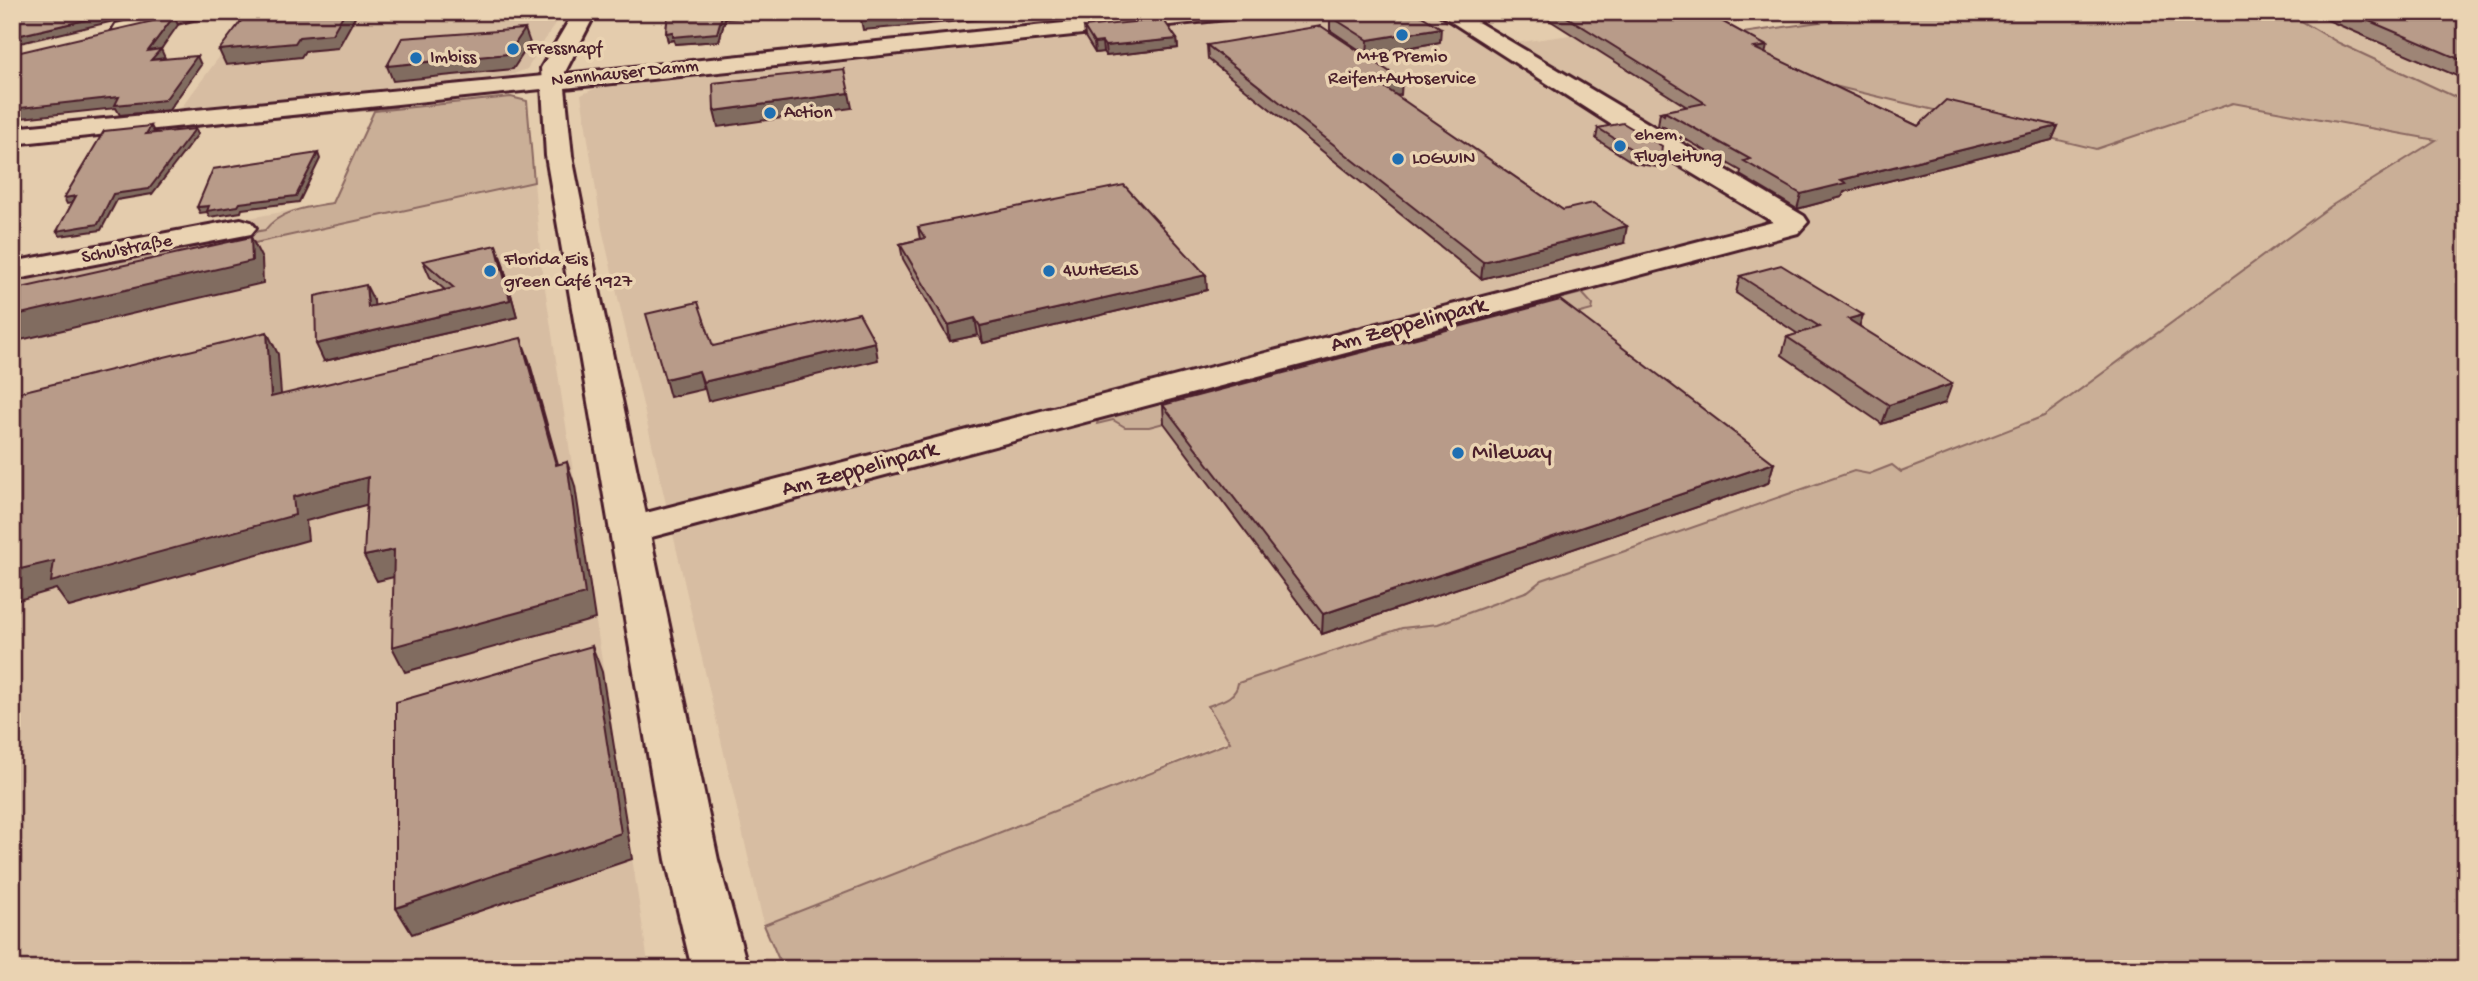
<svg xmlns="http://www.w3.org/2000/svg" width="2478" height="981" font-family="'Gochi Hand',sans-serif">
	<style>
		.built { fill: #d7bda2 }
		.green { fill: #caaf97; stroke: #8a6761; stroke-width: 2 }
		.lines { fill: none; stroke-linecap: round; stroke-linejoin: round }
		.minor-casing { stroke: #4a1f2b; stroke-width: 6 }
		.major-casing { stroke: #4a1f2b; stroke-width: 6 }
		.minor { fill: #ead3b2; fill-rule: evenodd }
		.major { fill: #ead3b2; fill-rule: evenodd }
		.wall { fill: #9e8576; stroke: #4a1f2b; stroke-width: 2 }
		.shaded-wall { fill: #816c60; stroke: #4a1f2b; stroke-width: 2 }
		.building { fill: #b89b89; stroke: #4a1f2b; stroke-width: 2 }
		.poi-dot { fill: #1f6fb2; stroke: #ead3b2; stroke-width: 2.5 }
		.labels { text-anchor: middle; dominant-baseline: central; stroke-width: 7; stroke-linejoin: round; paint-order: stroke }
		.far-poi-label { font-size: 19px; fill: #4a1f2b; stroke: #ead3b2; text-anchor: start }
		.far-street-label { font-size: 19px; fill: #4a1f2b; stroke: #ead3b2 }
		.street-label { font-size: 23px; fill: #4a1f2b; stroke: #ead3b2 }
		.poi-label { font-size: 23px; fill: #4a1f2b; stroke: #ead3b2; text-anchor: start }
	</style>
	<rect width="100%" height="100%" fill="#e4ccad"/>
	<filter id="ink" filterUnits="userSpaceOnUse"><feTurbulence type="fractalNoise" baseFrequency=".0143" numOctaves="2"/><feDisplacementMap in="SourceGraphic" scale="14" xChannelSelector="R" yChannelSelector="G"/><feConvolveMatrix kernelMatrix="1 2 1 2 8 2 1 2 1" color-interpolation-filters="sRGB"/></filter>
	<g filter="url(#ink)">
		<g class="built">
			<polygon points="253,12 562,12 527,69 508,76 181,108"/>
			<polygon points="1331,12 1436,12 1494,46 1702,16 1801,78 2096,149 2233,103 2437,140 2331,206 2044,416 764,925 602,229 581,95 596,88"/>
			<polygon points="2286,12 2466,12 2466,102 2339,43"/>
			<polygon points="511,97 527,101 541,262 649,969 12,969 12,297 254,242 249,218 332,203 374,111"/>
		</g>
		<g class="green">
			<path d="M1890 12H2286L2339 43 2466 102V969H783L764 925 1230 742 1208 706C1221 701 1236 698 1238 683L1402 628 1438 624 1528 591 1542 580 1854 471 1869 474 1892 465 1901 472 2044 416 2331 206 2436 140 2233 103 2096 149 1801 78 1735 34Z"/>
			<path d="M511 97 527 101 534 182 255 243 12 301V278L265 230C280 210 309 207 332 203L374 111Z"/>
			<polygon points="397,105 396,107 163,130 166,127"/>
			<polygon points="1582,293 1593,305 1592,310 1149,427 1125,427 1113,420 1097,424 1098,420"/>
		</g>
		<g class="lines">
			<defs>
				<g id="minor">
					<polygon points="166,12 203,12 201,17 124,36 116,34 113,29 116,24"/>
					<polygon points="1436,12 1461,12 1804,216 1808,222 1798,233 629,543 615,539 609,530 615,521 1773,222 1612,125"/>
					<polygon points="553,75 561,77 565,82 561,87 12,144 12,128"/>
					<polygon points="241,219 251,222 256,228 251,234 12,280 12,262"/>
				</g>
				<polygon id="major" points="574,12 596,12 564,74 1171,12 1247,12 1245,17 1237,18 565,88 572,156 588,237 718,860 748,969 692,969 666,860 546,156 541,68"/>
			</defs>
			<use href="#minor" class="minor-casing"/>
			<use href="#major" class="major-casing"/>
			<use href="#minor" class="minor"/>
			<use href="#major" class="major"/>
		</g>
		<g class="wall">
			<polygon points="668,12 792,12 792,15 725,19 719,41 675,44 674,40 668,41 666,33"/>
			<polygon points="1543,12 1705,12 1765,54 1918,126 2058,126 2052,140 1844,192 1842,197 1797,209 1740,175 1741,171 1662,126 1662,128 1658,126 1660,112 1687,107 1543,16"/>
			<polygon points="2309,12 2466,12 2466,80"/>
			<polygon points="1330,16 1440,42 1367,55 1330,30"/>
			<polygon points="1084,27 1177,39 1178,48 1106,56 1103,52 1095,53 1085,37"/>
			<polygon points="1207,45 1401,95 1396,96 1563,210 1624,243 1481,279 1208,59"/>
			<polygon points="1598,128 1661,156 1658,167 1634,163 1596,139"/>
			<polygon points="918,227 1207,290 983,343 978,335 950,341 903,259 900,244 920,239"/>
			<polygon points="423,261 502,261 517,317 324,361 374,301 374,306 445,290 430,277"/>
			<polygon points="1740,276 1863,315 1859,326 1945,403 1882,424 1782,355 1787,337 1798,334 1736,293"/>
			<polygon points="1163,405 1774,463 1768,483 1322,634 1164,423"/>
		</g>
		<g class="shaded-wall">
			<polygon points="120,12 152,12 12,45 12,37"/>
			<polygon points="345,12 358,12 338,48 305,51 301,57 226,65 219,50 299,37"/>
			<polygon points="723,12 725,19 719,41 675,44 674,40 668,41 666,33"/>
			<polygon points="949,12 1061,12 863,30 861,20"/>
			<polygon points="1074,12 1133,12 1074,19"/>
			<polygon points="174,16 178,25 159,52 161,49 165,58 151,60 148,51"/>
			<polygon points="1441,28 1440,42 1367,55 1368,40"/>
			<polygon points="525,29 530,43 513,69 393,81 387,66"/>
			<polygon points="1177,39 1178,48 1106,56 1105,46"/>
			<polygon points="1102,42 1103,52 1095,53 1094,43"/>
			<polygon points="1767,46 1764,59 1754,48"/>
			<polygon points="197,56 201,65 169,110 120,115 116,108 12,119 12,109"/>
			<polygon points="1402,80 1401,95 1379,99 1380,84"/>
			<polygon points="849,93 852,108 718,127 714,111"/>
			<polygon points="151,126 154,132 149,139 146,134"/>
			<polygon points="2058,126 2052,140 1844,192 1842,197 1797,209 1801,194 1841,180"/>
			<polygon points="195,129 198,134 152,194 117,200 101,230 60,236 57,231 113,194"/>
			<polygon points="318,153 320,159 299,202 242,209 241,212 210,217 207,212 200,213 197,207 240,203"/>
			<polygon points="76,196 79,202 67,204 64,198"/>
			<polygon points="1627,226 1624,243 1481,279 1483,262"/>
			<polygon points="251,237 262,259 263,283 12,342 12,316"/>
			<polygon points="496,245 502,261 517,317 324,361 316,344 510,300"/>
			<polygon points="1206,275 1207,290 983,343 980,326"/>
			<polygon points="366,285 374,301 376,324 368,307"/>
			<polygon points="1863,315 1857,333 1848,319"/>
			<polygon points="975,318 978,335 950,341 948,325"/>
			<polygon points="267,332 278,354 283,421 271,397"/>
			<polygon points="521,338 529,360 565,489 556,465"/>
			<polygon points="875,342 878,360 708,401 703,382"/>
			<polygon points="699,371 704,389 670,397 665,379"/>
			<polygon points="1952,384 1945,403 1882,424 1889,405"/>
			<polygon points="567,462 575,486 595,619 405,672 392,647"/>
			<polygon points="1774,463 1768,483 1322,634 1323,614"/>
			<polygon points="368,477 380,501 306,521 308,540 69,607 56,589 12,602 12,571"/>
			<polygon points="394,550 406,574 377,581 364,556"/>
			<polygon points="592,646 602,672 632,859 412,934 396,908"/>
		</g>
		<g class="building">
			<polygon points="12,12 120,12 12,37"/>
			<polygon points="248,12 345,12 332,34 299,37 295,43 219,50"/>
			<polygon points="668,12 723,12 717,33 673,37 673,32 666,33"/>
			<polygon points="860,12 949,12 861,20"/>
			<polygon points="1351,12 1415,12 1441,28 1368,40 1330,16"/>
			<polygon points="1559,12 1705,12 1767,46 1754,48 1918,126 1946,100 2058,126 1841,180 1846,183 1801,194 1744,161 1750,159 1665,112 1664,115 1660,112 1705,103"/>
			<polygon points="2348,12 2466,12 2466,62"/>
			<polygon points="174,16 148,51 161,49 151,60 197,56 165,100 115,105 119,97 12,109 12,54"/>
			<polygon points="1163,19 1177,39 1105,46 1102,42 1094,43 1084,27"/>
			<polygon points="1321,26 1402,80 1380,84 1563,210 1593,203 1627,226 1483,262 1207,45"/>
			<polygon points="525,29 508,54 387,66 402,38"/>
			<polygon points="844,69 849,93 714,111 713,83"/>
			<polygon points="1623,123 1662,146 1661,156 1636,152 1598,128"/>
			<polygon points="151,126 146,134 195,129 149,189 113,194 98,224 57,231 76,196 64,198 104,131"/>
			<polygon points="318,153 296,196 240,203 238,206 207,211 209,206 197,207 213,169"/>
			<polygon points="1124,185 1206,275 980,326 975,318 948,325 900,244 925,238 918,227"/>
			<polygon points="251,237 252,261 12,316 12,290"/>
			<polygon points="496,245 510,300 316,344 315,296 366,285 368,307 454,288 423,261"/>
			<polygon points="1781,265 1863,315 1848,319 1952,384 1889,405 1787,337 1820,327 1740,276"/>
			<polygon points="1560,300 1774,463 1323,614 1163,405"/>
			<polygon points="698,302 713,346 859,313 875,342 703,382 699,371 665,379 646,314"/>
			<polygon points="267,332 271,397 521,338 556,465 567,462 585,594 392,647 394,550 364,556 368,477 293,497 295,515 51,582 54,561 12,571 12,394"/>
			<polygon points="592,646 621,833 396,908 396,702"/>
		</g>
	</g>
	<g class="poi-dot">
		<circle cx="1402" cy="35" r="7"/>
		<circle cx="513" cy="49" r="7"/>
		<circle cx="416" cy="58" r="7"/>
		<circle cx="770" cy="113" r="7"/>
		<circle cx="1620" cy="146" r="7"/>
		<circle cx="1398" cy="159" r="7"/>
		<circle cx="490" cy="271" r="7"/>
		<circle cx="1049" cy="271" r="7"/>
		<circle cx="1458" cy="453" r="7"/>
	</g>
	<g class="labels">
		<g class="far-poi-label">
			<text x="527" y="49">Fressnapf</text>
			<text x="1402" y="57" text-anchor="middle">M+B Premio<tspan x="1402" dy="22">Reifen+Autoservice</tspan></text>
			<text x="430" y="58">Imbiss</text>
			<text x="784" y="113">Action</text>
			<text x="1634" y="135">ehem.<tspan x="1634" dy="22">Flugleitung</tspan></text>
			<text x="1412" y="159">LOGWIN</text>
			<text x="504" y="260">Florida Eis<tspan x="504" dy="22">green Café 1927</tspan></text>
			<text x="1063" y="271">4WHEELS</text>
		</g>
		<g class="far-street-label">
			<text transform="translate(625 74) rotate(-6)">Nennhauser Damm</text>
			<text transform="translate(127 250) rotate(-11)">Schulstraße</text>
		</g>
		<g class="street-label">
			<text transform="translate(1409 326) rotate(-15)">Am Zeppelinpark</text>
			<text transform="translate(860 470) rotate(-15)">Am Zeppelinpark</text>
		</g>
		<g class="poi-label">
			<text x="1472" y="453">Mileway</text>
		</g>
	</g>
	<rect width="2478" height="981" fill="none" stroke="#ead3b2" stroke-width="42"/>
	<rect x="21" y="21" width="2436" height="939" fill="none" stroke="#4a1f2b" stroke-width="2.5" filter="url(#ink)"/>
</svg>
